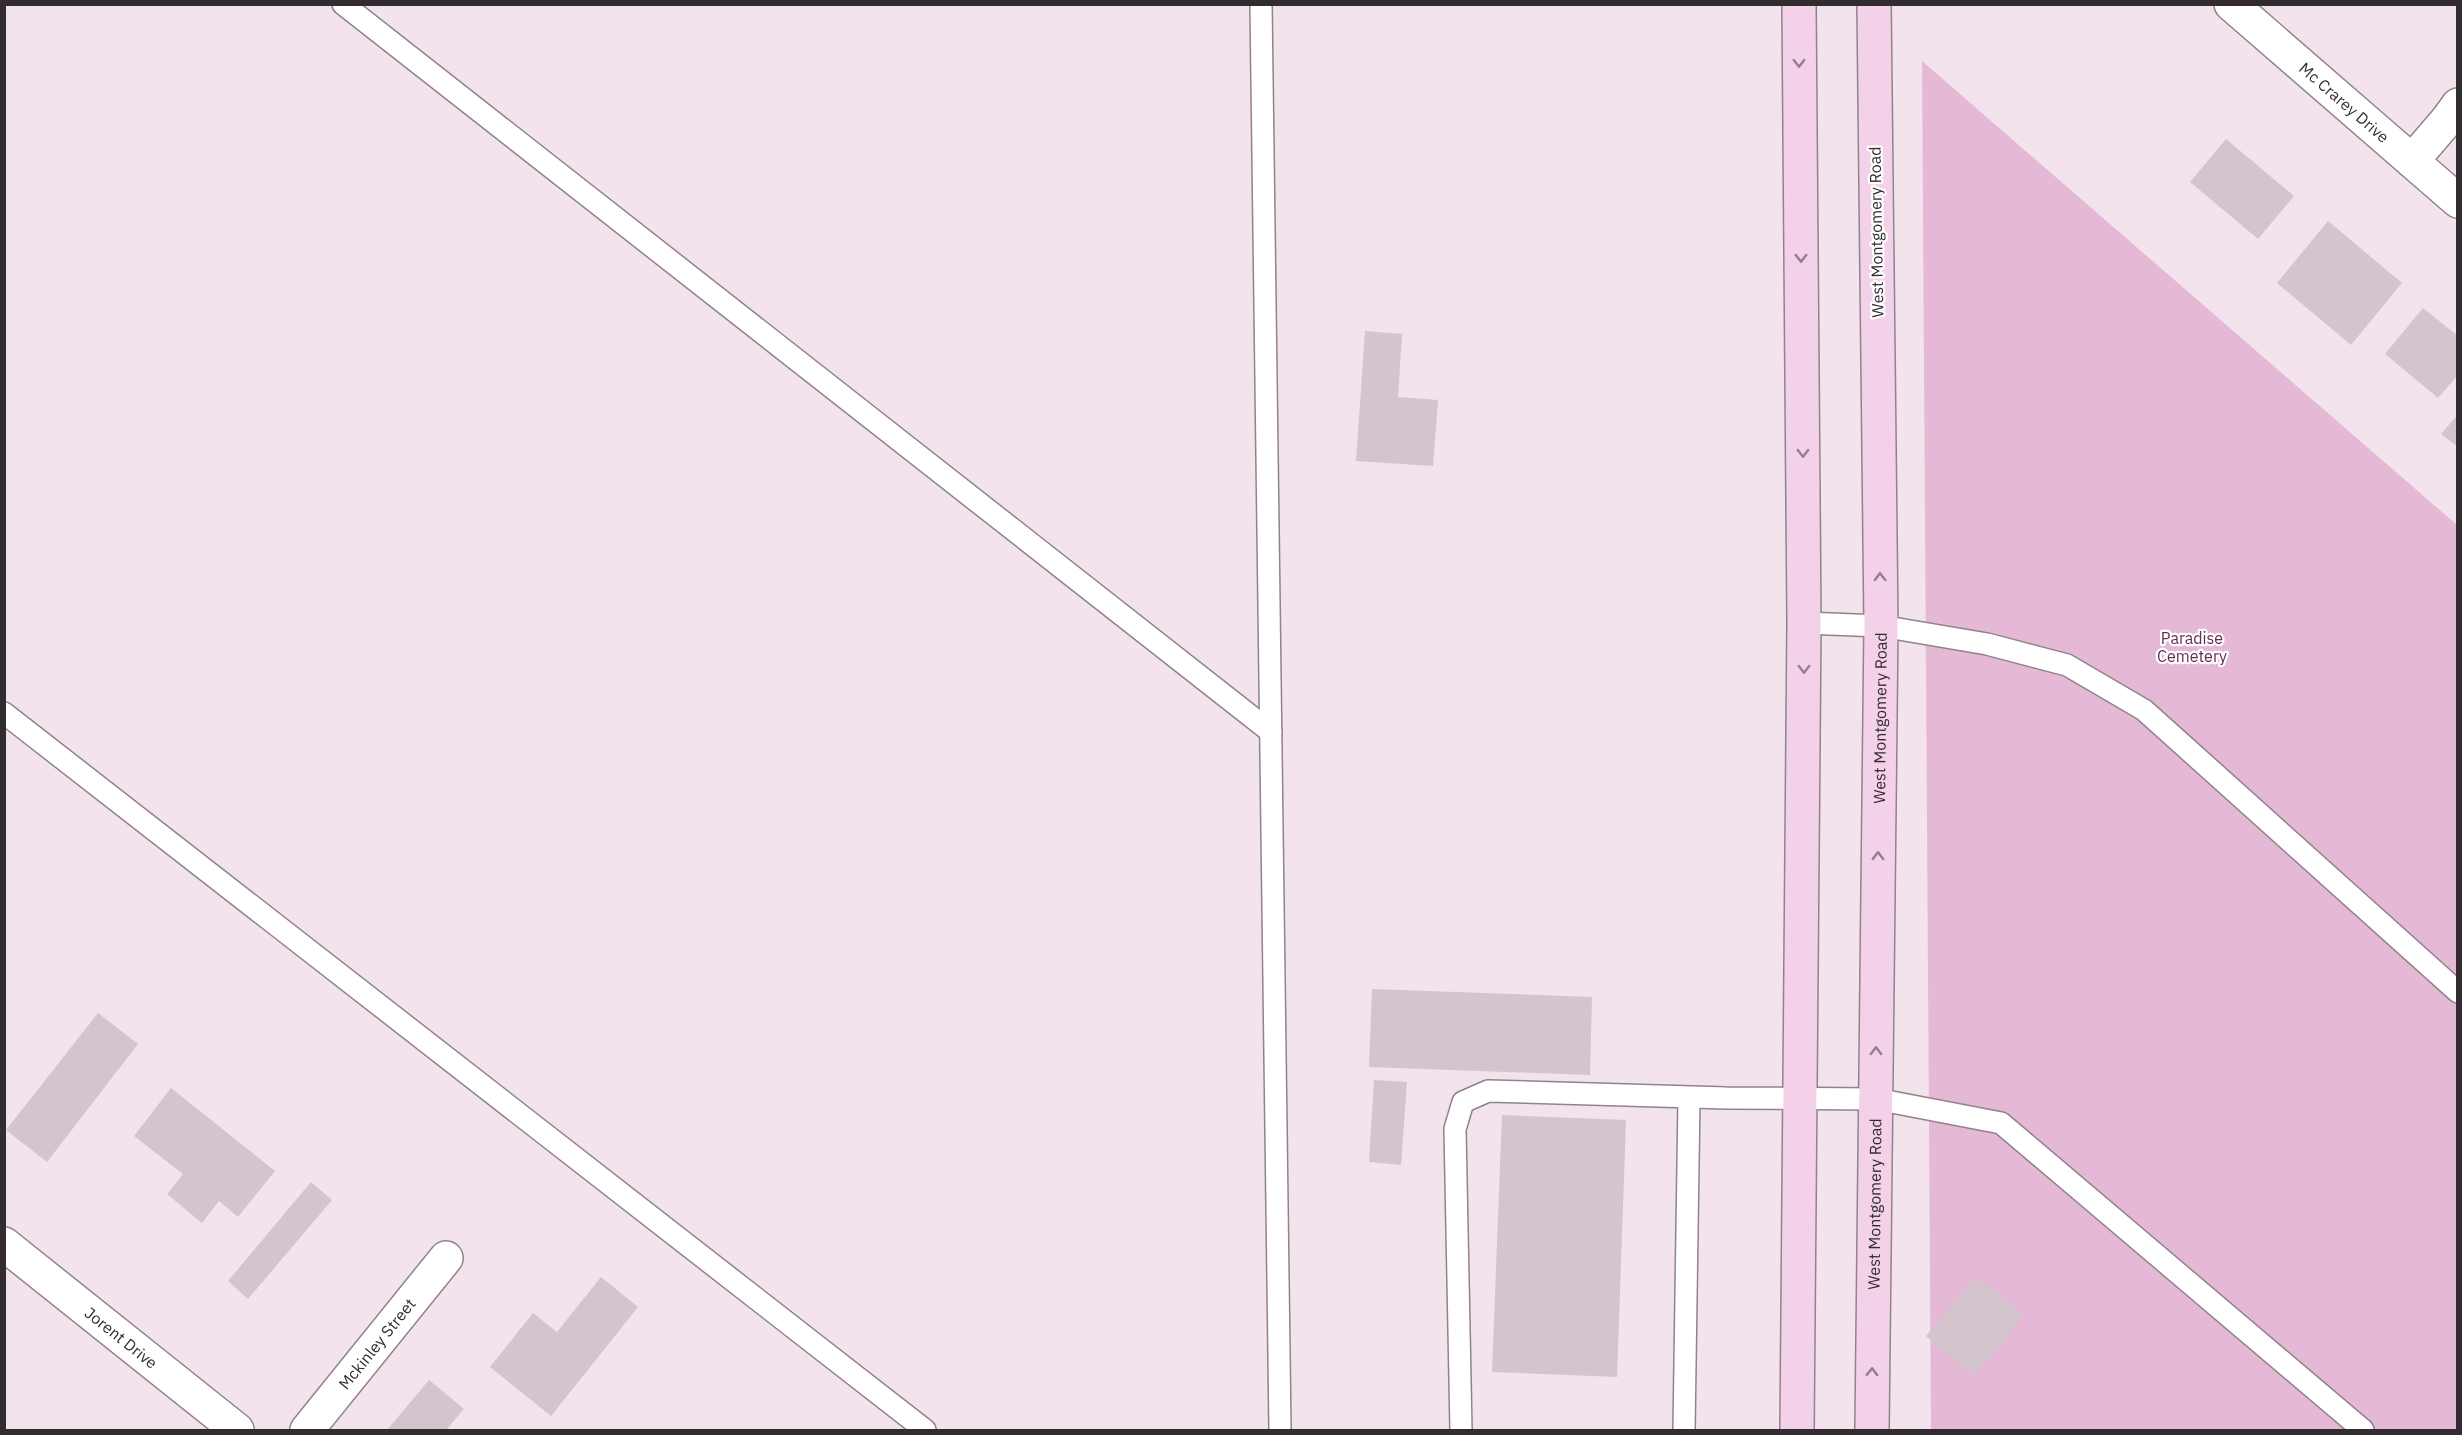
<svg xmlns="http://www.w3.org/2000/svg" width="2462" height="1435" font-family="'IBM Plex Sans',sans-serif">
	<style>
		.green { fill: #e5b9d6 }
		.building { fill: #d3c4cd }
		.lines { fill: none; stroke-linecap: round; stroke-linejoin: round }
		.lane-casing { stroke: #91838c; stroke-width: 24 }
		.street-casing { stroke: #91838c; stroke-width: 36 }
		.secondary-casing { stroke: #91838c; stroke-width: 36 }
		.lane { stroke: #fff; stroke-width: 21 }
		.street { stroke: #fff; stroke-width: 33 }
		.secondary { stroke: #f3d1e9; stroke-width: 33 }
		.oneway { stroke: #927e8c }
		.labels { text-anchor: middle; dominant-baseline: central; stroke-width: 4.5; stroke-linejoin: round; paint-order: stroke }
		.street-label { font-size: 16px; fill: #322c30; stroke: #fff }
		.park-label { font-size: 16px; fill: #632c54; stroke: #fff }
	</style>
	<rect width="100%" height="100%" fill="#f2e3ed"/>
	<polygon class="green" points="1922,61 2457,525 2457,1430 1931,1430"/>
	<g class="building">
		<polygon points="2226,139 2294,196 2258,239 2190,182"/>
		<polygon points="2328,221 2402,283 2351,345 2277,283"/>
		<polygon points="2423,308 2458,336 2458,375 2438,398 2385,354"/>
		<polygon points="1365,331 1402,334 1398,397 1438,400 1433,466 1356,461"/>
		<polygon points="2458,414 2458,447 2441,434"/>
		<polygon points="1372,989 1592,997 1590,1075 1369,1067"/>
		<polygon points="98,1013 138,1044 47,1162 6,1130"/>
		<polygon points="1374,1080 1407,1082 1401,1165 1369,1162"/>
		<polygon points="171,1088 275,1171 238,1217 219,1201 202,1223 167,1194 183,1174 134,1136"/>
		<polygon points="1502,1115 1626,1120 1617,1377 1492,1372"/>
		<polygon points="311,1182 332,1200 248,1299 228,1281"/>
		<polygon points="1977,1276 2024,1316 1974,1376 1926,1336"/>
		<polygon points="601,1277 638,1307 551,1416 490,1367 533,1313 557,1332"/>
		<polygon points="429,1380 464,1409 446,1430 387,1430"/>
	</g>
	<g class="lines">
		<defs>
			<g id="lane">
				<polyline points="343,4 1271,732"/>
				<polyline points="1261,4 1280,1430"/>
				<polyline points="1804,623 1881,626 1987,644 2067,665 2144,710 2458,992"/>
				<polyline points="4,713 925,1430"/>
				<polyline points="1461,1430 1455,1129 1463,1102 1488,1091 1726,1098 1876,1099 2001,1123 2363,1430"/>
				<polyline points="1684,1430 1689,1098"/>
			</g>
			<g id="street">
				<path id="s1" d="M2231 4 2458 201"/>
				<polyline points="2412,161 2448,119 2458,105"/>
				<path id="s2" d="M4 1244 237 1430"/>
				<path id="s3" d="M307 1430 446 1258"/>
			</g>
			<g id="secondary">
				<polyline points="1797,1430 1804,623 1799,4"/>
				<path id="s4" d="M1872 1430 1881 626 1874 4"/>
			</g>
		</defs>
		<use href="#lane" class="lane-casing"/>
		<use href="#street" class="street-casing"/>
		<use href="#secondary" class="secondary-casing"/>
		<use href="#lane" class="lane"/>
		<use href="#street" class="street"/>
		<use href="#secondary" class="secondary"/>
	</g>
	<defs><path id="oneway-chevron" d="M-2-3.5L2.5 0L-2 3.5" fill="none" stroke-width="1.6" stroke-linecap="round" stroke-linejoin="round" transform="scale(1.5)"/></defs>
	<g class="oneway">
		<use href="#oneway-chevron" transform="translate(1799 63) rotate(90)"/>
		<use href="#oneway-chevron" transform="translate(1801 258) rotate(90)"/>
		<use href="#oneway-chevron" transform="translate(1803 453) rotate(90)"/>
		<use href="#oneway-chevron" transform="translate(1880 577) rotate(-91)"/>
		<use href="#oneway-chevron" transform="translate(1804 669) rotate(90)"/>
		<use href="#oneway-chevron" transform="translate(1878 856) rotate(-89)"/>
		<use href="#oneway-chevron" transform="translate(1876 1051) rotate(-89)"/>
		<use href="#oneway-chevron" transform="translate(1872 1372) rotate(-89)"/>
	</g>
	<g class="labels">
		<g class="street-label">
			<text stroke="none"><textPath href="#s1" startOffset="150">Mc Crarey Drive</textPath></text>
			<text transform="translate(1876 232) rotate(-91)">West Montgomery Road</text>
			<text stroke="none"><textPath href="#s4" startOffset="712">West Montgomery Road</textPath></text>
			<text stroke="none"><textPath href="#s4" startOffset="226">West Montgomery Road</textPath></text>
			<text stroke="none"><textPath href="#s2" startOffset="150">Jorent Drive</textPath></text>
			<text stroke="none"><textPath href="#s3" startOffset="111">Mckinley Street</textPath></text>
		</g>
		<g class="park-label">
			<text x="2192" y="638">Paradise<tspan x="2192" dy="18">Cemetery</tspan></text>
		</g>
	</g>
	<rect width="2462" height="1435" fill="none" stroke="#322c30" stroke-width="12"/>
</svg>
